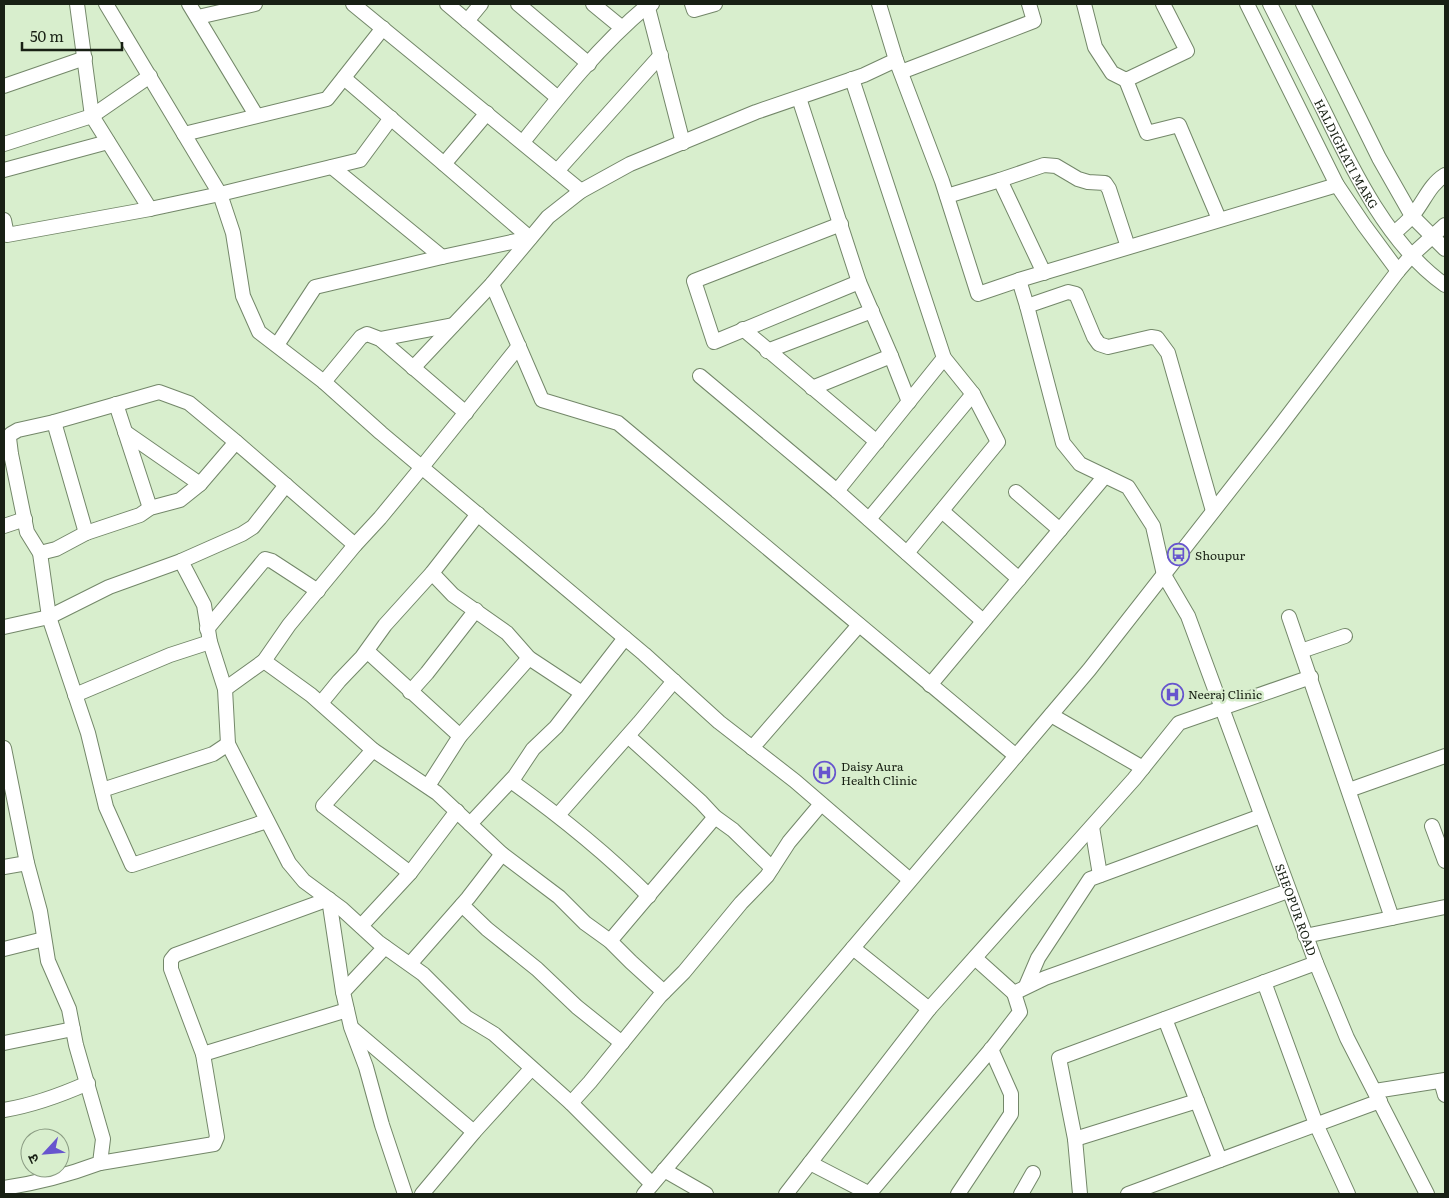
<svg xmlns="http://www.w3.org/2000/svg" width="1449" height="1198" font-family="Literata,'Noto Sans Devanagari',serif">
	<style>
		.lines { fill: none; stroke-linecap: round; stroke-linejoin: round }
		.minor-casing { stroke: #738769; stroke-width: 16 }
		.minor { stroke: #fff; stroke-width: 14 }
		.labels { text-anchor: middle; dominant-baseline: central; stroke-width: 5; stroke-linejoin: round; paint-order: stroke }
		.street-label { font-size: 12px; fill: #182014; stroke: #d8eecd }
		.poi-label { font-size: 12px; fill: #182014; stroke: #d8eecd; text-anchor: start }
	</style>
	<rect width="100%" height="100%" fill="#d8eecd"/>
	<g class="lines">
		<defs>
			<g id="minor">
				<polyline points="77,4 92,116 150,209"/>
				<polyline points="106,4 220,194 233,233 243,296 259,332 324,382 381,433 644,654 719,722 795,781 910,880"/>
				<polyline points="189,4 256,115"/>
				<polyline points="353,4 581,191"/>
				<polyline points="447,4 558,98"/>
				<polyline points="518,4 589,64"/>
				<polyline points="593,4 621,27"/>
				<polyline points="647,4 683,143"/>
				<polyline points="692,4 694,10 715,4"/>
				<path id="s1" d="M879 4 896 60 942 181 978 294 1019 280 1027 306 1063 443 1080 464 1128 487 1153 526 1164 575 1188 616 1316 963 1347 1038 1427 1194"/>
				<polyline points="1084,4 1095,47 1112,73 1126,80 1187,51 1163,4"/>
				<polyline points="1247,4 1337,185 1364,225 1398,271"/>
				<path id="s2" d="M1270 4C1288 39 1305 74 1323 109 1352 169 1389 246 1445 285"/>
				<polyline points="1303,4 1379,158 1412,216 1445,249"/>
				<polyline points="198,17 255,4"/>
				<polyline points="467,21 481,4"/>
				<polyline points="901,72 1034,21 1029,4"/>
				<polyline points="344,78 530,238"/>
				<polyline points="852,79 944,358 973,394 998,442 907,553"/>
				<polyline points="1126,80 1147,133 1179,125 1219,219"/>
				<polyline points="4,86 85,58"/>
				<polyline points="799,98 859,282 891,356 909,402"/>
				<polyline points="184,134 327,99 383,28"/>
				<path d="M523 142C561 94 600 45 648 5L652 4"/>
				<polyline points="4,144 92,116 150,76"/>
				<polyline points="444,164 487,113"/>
				<polyline points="332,167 442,257"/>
				<polyline points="4,170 108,142"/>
				<polyline points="557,171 661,55"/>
				<polyline points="1000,180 1044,165 1056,166 1078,179 1088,182 1105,183 1109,189 1128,247"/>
				<polyline points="947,196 1000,180 1044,273"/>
				<polyline points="4,220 7,235 150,209 220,194 360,160 391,118"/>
				<polyline points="841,224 694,281 714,342 859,282"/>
				<path d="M1394 233C1400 228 1407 222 1412 216 1424 202 1429 185 1445 175"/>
				<polyline points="1019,280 1337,185"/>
				<polyline points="492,284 542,400 618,423 1016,756"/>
				<polyline points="1027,306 1068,292 1076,294 1094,337 1099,344 1108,347 1151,337 1157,338 1168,353 1213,511"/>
				<polyline points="743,329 877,442"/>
				<polyline points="380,339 453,325"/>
				<polyline points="277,345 315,287 442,257 530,238"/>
				<polyline points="767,351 872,311"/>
				<polyline points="413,368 492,284 548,217 581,191 630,164 756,112 864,75 896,60"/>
				<polyline points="700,376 837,491 983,621"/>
				<polyline points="324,382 361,337 367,334 380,339 466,413"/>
				<polyline points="812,388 891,356"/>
				<polyline points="116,404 150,508"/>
				<polyline points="54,422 86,533"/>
				<polyline points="125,432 200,484"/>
				<polyline points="837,491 944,358"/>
				<polyline points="1016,492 1060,530"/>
				<polyline points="942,511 1019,579"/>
				<polyline points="869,519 973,394"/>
				<polyline points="4,526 25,519"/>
				<polyline points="40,553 56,549 86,533 140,515 150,508 180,500 200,484 236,442"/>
				<polyline points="181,561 204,605 210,642 225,689 228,744 289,863 304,881 342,909 378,942 423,974 466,1017 494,1034 571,1103 652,1184"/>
				<polyline points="432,573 453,595 507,633 529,658 582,693"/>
				<polyline points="1289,617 1392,918"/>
				<polyline points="4,627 49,617 109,587 181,561 242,534 253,527 286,485"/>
				<polyline points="207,629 265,559 272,561 318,591"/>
				<polyline points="367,651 460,736"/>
				<polyline points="1301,651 1345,636"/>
				<polyline points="264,661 311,695 373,750 437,793 502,854 559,897 585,923 610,941 631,962 664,992"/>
				<polyline points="930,685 1105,476"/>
				<polyline points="225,689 264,661 289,625 355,545 380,518 422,467 519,346"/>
				<polyline points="410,692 427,673 476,610"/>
				<polyline points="75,695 170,655 210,642"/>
				<polyline points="321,703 339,681 362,657 385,625 432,573 478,514"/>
				<polyline points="1051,715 1143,768"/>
				<polyline points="628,736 701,802 715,817 733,830 772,868"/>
				<path d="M4 748 27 863 40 911 48 961 69 1009 76 1045 103 1139 100 1163C68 1175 37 1183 4 1188"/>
				<polyline points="752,748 859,625"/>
				<polyline points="373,750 323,806 410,873"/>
				<path d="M511 781C560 816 606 853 649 896"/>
				<polyline points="428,786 460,736 529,658"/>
				<polyline points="102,790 213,754 228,744"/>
				<polyline points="1349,790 1445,756"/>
				<polyline points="558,815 639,723 674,681"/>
				<polyline points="267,821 132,865 106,807 88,733 49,617 40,553 27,532 11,454 9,438 11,434 18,430 54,422 159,392 189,403 236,442 355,545"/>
				<polyline points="470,824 515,776 533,749 556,727 625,638"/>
				<polyline points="1432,826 1445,861"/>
				<polyline points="1092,827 1100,875"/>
				<polyline points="4,867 27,863"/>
				<polyline points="462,905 487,929 537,969 577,1007 622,1043"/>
				<polyline points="361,926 410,873 457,811"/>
				<polyline points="1305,936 1445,907"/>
				<polyline points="610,941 715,817"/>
				<polyline points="385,947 343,992 351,1027 366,1067 382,1125 405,1194"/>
				<polyline points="853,948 929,1009"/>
				<polyline points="4,949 44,939"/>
				<polyline points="975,958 1014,993 1045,978 1288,891"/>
				<polyline points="410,964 468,898 502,854"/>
				<polyline points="1264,982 1316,1124 1348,1194"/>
				<polyline points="1026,986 1038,958 1090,879 1261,816"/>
				<polyline points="1165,1019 1197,1101"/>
				<polyline points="353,1029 474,1132"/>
				<polyline points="4,1043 73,1029"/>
				<polyline points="203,1054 171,969 171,960 175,955 329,899 343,992"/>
				<polyline points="1441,1081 1445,1095"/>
				<polyline points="1375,1091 1445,1080"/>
				<polyline points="571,1103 590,1082 660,996 684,972 741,903 767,876 789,842 821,804"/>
				<path d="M4 1110C34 1105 61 1095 88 1083"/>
				<polyline points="1075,1139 1197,1101 1220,1160"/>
				<polyline points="100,1163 214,1144 217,1137 203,1054 347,1010"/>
				<polyline points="810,1163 870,1194"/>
				<polyline points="664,1170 706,1194"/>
				<polyline points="422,1194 474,1132 531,1069"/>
				<polyline points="644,1194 1089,670 1273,435 1398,271 1412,255 1445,225"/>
				<polyline points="786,1194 929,1009 1134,779 1179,723 1311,677"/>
				<polyline points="869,1194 993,1047 1020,1012 1014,993"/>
				<polyline points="958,1194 1011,1114 1011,1094 991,1049"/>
				<polyline points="1021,1194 1033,1173"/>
				<polyline points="1080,1194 1075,1139 1059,1058 1316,963"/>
				<polyline points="1128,1194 1380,1101"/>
			</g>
		</defs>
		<use href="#minor" class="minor-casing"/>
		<use href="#minor" class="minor"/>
	</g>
	<defs>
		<symbol id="bus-ring" viewBox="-11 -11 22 22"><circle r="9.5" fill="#d8eecd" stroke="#6755ce" stroke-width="1.5"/><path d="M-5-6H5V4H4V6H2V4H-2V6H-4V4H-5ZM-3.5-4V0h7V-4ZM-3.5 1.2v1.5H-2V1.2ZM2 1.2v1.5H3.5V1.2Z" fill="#6755ce"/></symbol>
		<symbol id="hospital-ring" viewBox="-11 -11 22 22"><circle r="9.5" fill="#d8eecd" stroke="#6755ce" stroke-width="1.5"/><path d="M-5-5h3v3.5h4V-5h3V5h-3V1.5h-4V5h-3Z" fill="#6755ce"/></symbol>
	</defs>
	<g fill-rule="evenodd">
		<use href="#bus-ring" x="1166" y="542" width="25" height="25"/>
		<use href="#hospital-ring" x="1160" y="682" width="25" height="25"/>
		<use href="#hospital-ring" x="812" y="760" width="25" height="25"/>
	</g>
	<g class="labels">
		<g class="street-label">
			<text stroke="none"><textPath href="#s2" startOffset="168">HALDIGHATI MARG</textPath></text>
			<text stroke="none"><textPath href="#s1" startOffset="1056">SHEOPUR ROAD</textPath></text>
		</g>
		<g class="poi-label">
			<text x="1195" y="555">Shoupur</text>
			<text x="1188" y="694">Neeraj Clinic</text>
			<text x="841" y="766">Daisy Aura<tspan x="841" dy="14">Health Clinic</tspan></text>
		</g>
	</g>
	<rect width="1449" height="1198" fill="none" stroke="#182014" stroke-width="10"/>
	<g transform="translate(45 1153) rotate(244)"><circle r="24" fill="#d8eecd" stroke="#8b9c83"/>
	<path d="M0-4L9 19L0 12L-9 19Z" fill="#6755ce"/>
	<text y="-8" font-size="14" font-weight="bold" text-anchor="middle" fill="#182014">उ</text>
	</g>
	<path d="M22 42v8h100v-8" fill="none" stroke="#182014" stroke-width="2.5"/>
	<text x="30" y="42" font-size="15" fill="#182014" stroke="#d8eecd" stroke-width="4" paint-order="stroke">50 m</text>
</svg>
